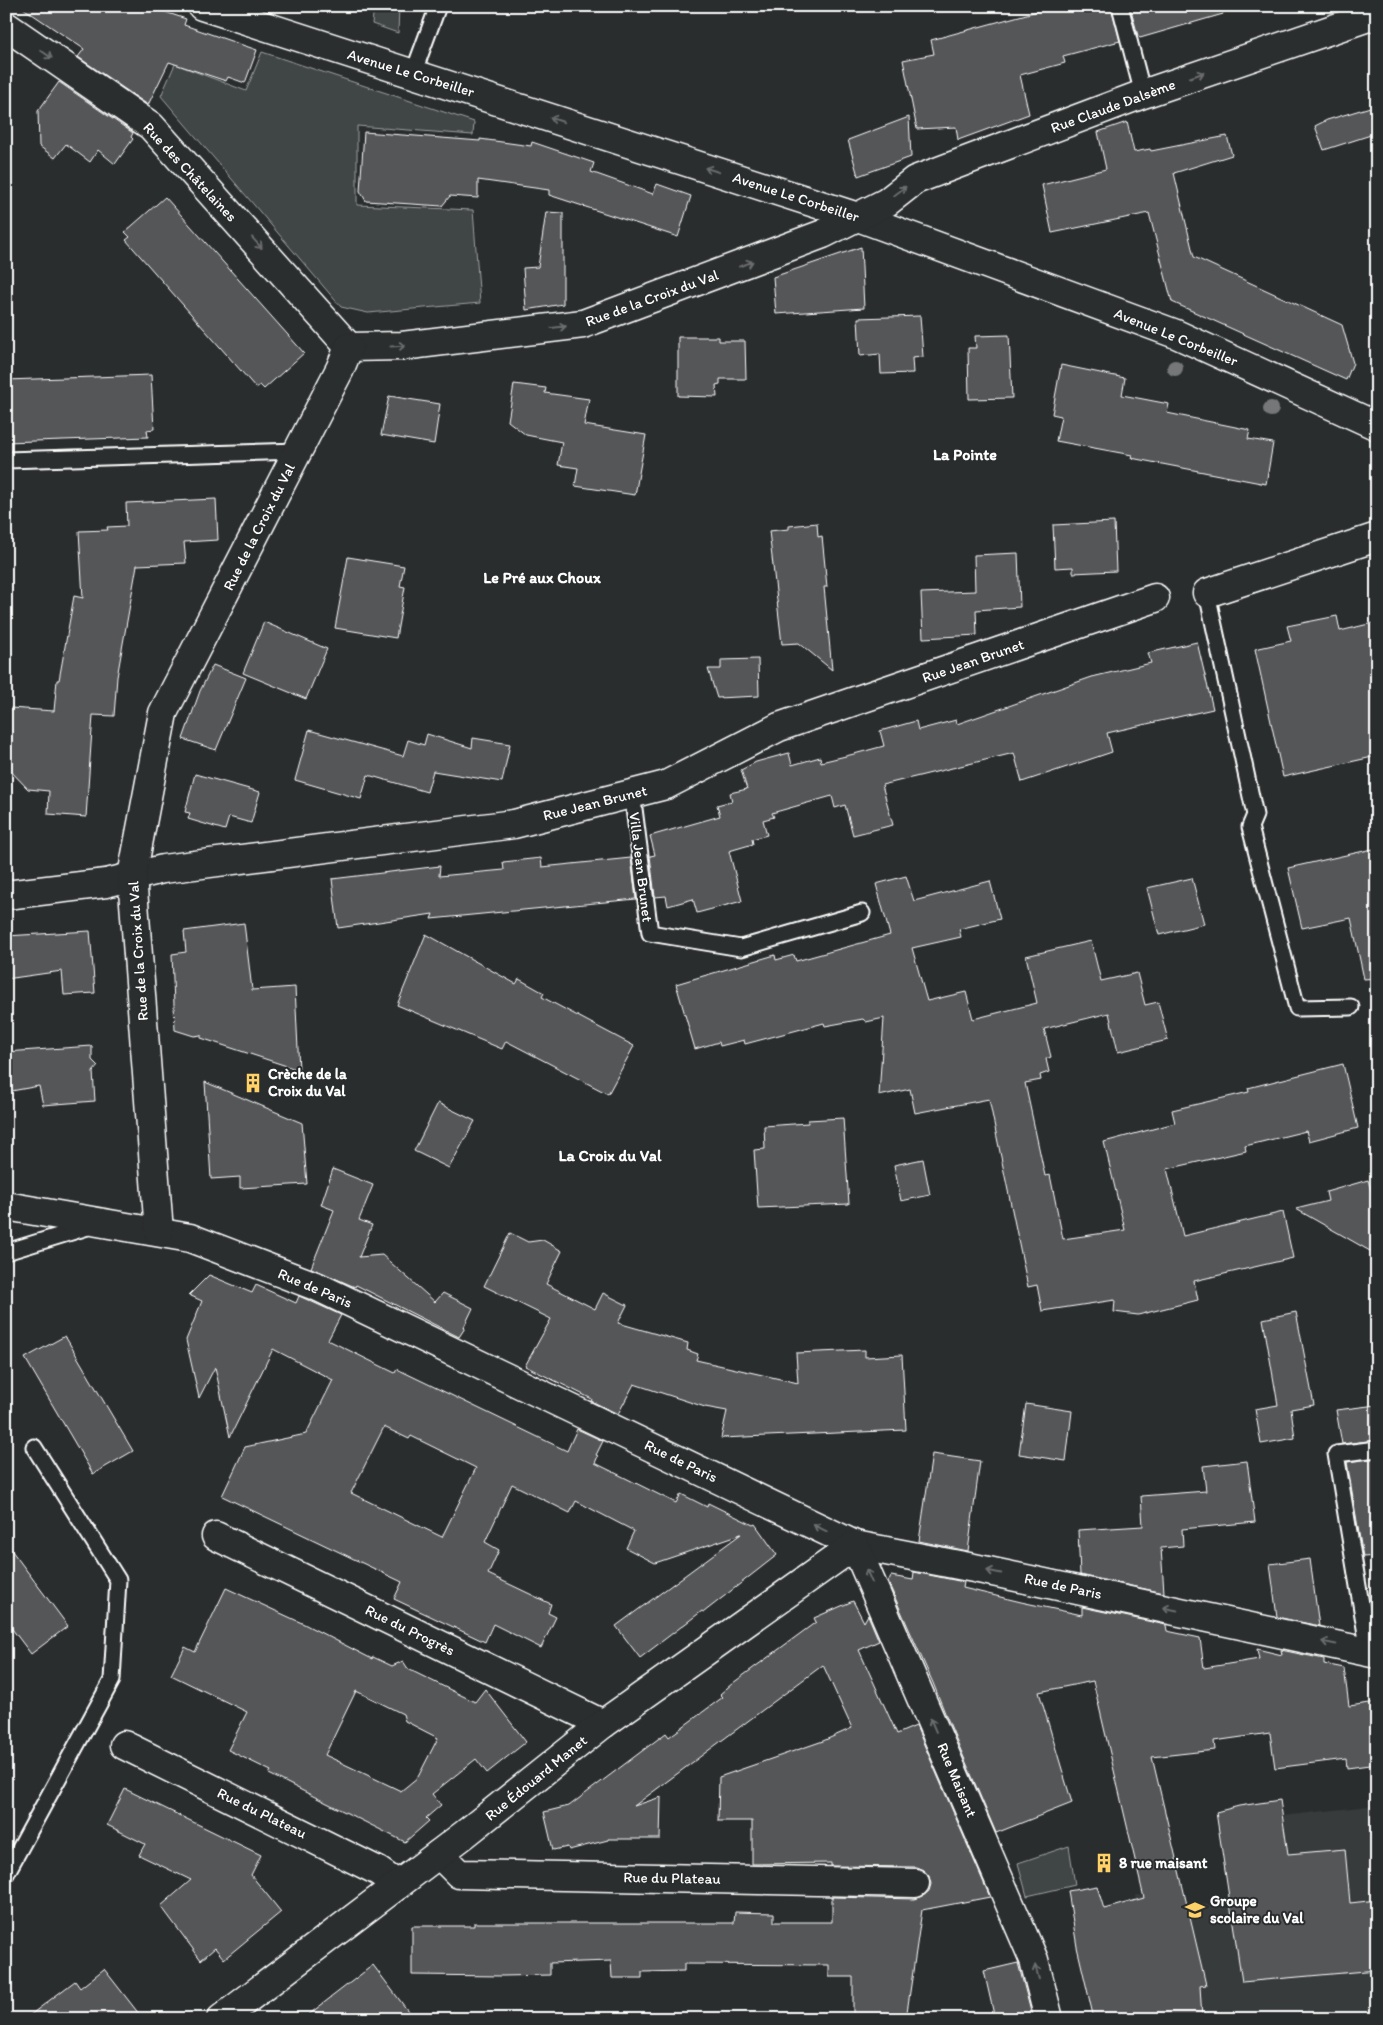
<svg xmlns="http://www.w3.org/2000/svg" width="1383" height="2025" font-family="Itim,sans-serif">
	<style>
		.built { fill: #373a3b }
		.green { fill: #414445; stroke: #a0a2a2 }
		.building { fill: #555758; stroke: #fff; fill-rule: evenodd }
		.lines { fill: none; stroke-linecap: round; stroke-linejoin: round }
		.service-casing { stroke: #fff; stroke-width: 19 }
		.minor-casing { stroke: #fff; stroke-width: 31 }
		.service { stroke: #2a2d2e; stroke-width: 15 }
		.minor { stroke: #2a2d2e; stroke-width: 28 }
		.tree { fill: #757778 }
		.oneway { stroke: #6a6c6d }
		.labels { text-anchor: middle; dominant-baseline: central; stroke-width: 4; stroke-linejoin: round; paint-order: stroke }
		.street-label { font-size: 15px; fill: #fff; stroke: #2a2d2e }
		.poi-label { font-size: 15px; font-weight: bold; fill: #fff; stroke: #2a2d2e; text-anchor: start }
		.neighbourhood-label { font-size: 16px; font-weight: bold; fill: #fff; stroke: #2a2d2e }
	</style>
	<rect width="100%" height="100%" fill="#2a2d2e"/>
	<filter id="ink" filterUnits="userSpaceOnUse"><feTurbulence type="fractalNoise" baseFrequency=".02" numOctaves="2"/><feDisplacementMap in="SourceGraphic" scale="10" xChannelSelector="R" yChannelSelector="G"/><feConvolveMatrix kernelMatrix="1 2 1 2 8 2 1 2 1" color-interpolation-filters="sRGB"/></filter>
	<g filter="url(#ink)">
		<polygon class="built" points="1377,1805 1377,2019 1153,2019 1136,1895 1297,1917 1282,1816"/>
		<g class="green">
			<polygon points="374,6 399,6 398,33 372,24"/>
			<polygon points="262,52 474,122 473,135 357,126 357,205 473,210 480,303 368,313 341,307 161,96 175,64 246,91"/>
			<polygon points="1069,1846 1075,1885 1027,1896 1018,1863"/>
		</g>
		<g class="building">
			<polygon points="20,6 147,6 186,19 184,25 257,50 245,83 228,77 226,81 169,62 148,105 78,57 84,49"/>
			<polygon points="1056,6 1111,6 1120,41 1063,56 1065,63 1020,75 1029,114 958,140 956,127 917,129 903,60 934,54 931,40"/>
			<polygon points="1130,6 1222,6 1223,14 1140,38 1138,36"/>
			<polygon points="59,82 133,133 131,137 133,139 115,164 98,150 90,162 66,144 55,158 39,146 38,111"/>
			<polygon points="1377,105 1377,133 1324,150 1315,126 1327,120"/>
			<polygon points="909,117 911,157 858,176 848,140"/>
			<polygon points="1127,122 1134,152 1150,149 1151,151 1227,136 1232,155 1174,173 1194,257 1342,325 1353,363 1346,380 1172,302 1149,213 1052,233 1042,185 1106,169 1098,132"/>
			<polygon points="364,132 480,141 480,139 531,146 532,142 594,163 591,172 653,194 657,184 691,196 678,237 549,195 549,190 478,180 478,198 450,196 442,206 366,201 360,191"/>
			<polygon points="165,197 304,353 264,389 260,385 256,388 126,240 130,237 125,232"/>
			<polygon points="546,212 563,213 563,304 526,310 523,268 538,267"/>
			<polygon points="861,247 864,308 776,314 773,277"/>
			<polygon points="920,316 923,357 912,358 913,373 881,374 880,354 860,356 858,318"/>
			<polygon points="1009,335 1012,398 969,399 968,348 976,348 975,336"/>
			<polygon points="678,337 719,337 719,341 745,341 746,379 720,379 720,384 716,385 717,397 678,396"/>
			<polygon points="1061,365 1125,378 1122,395 1169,404 1167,413 1250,430 1248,439 1273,443 1266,484 1131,458 1132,455 1056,441 1061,416 1052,414"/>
			<polygon points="151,375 154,429 147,430 148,437 6,442 6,380"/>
			<polygon points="514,384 546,388 545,393 589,399 584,425 646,435 635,495 575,486 578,468 558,465 562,442 526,435 508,421"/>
			<polygon points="389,396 440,404 434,444 381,435"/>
			<polygon points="216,499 218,540 184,542 186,563 137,565 117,677 114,716 93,715 86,817 48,814 49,791 28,789 6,766 10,708 54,711 57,680 59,680 74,596 83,598 79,531 108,530 107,527 127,526 126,503"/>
			<polygon points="1114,522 1116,571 1073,573 1073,567 1055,568 1053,525"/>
			<polygon points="817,523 818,537 822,536 827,587 824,587 832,670 799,643 782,644 769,531 789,529 789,526"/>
			<polygon points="1018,553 1020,607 976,610 977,635 923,638 921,593 975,591 974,555"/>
			<polygon points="348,557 404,566 400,586 405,587 396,638 335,628"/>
			<polygon points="1337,616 1340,631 1377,622 1377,756 1283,777 1255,649 1291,641 1287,626"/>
			<polygon points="264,622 327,649 306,699 243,673"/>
			<polygon points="1197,642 1213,709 1107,733 1112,752 1022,782 1014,753 882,785 893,825 853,835 845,805 835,808 832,796 772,813 774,817 763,820 767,835 752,839 753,844 729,851 742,901 697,913 693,899 668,906 666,896 655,897 650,856 655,855 650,836 720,816 717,805 732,801 730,793 747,789 741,770 756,762 789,753 792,765 820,757 821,762 854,754 884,746 880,731 916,721 918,730 956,720 957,724 1092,677 1151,663 1148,653"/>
			<polygon points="758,659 759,696 717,698 708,669 721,669 721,660"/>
			<polygon points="213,665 246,678 216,750 183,739 200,691"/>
			<polygon points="309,730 403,756 408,740 424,745 427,734 472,748 473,738 510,744 502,782 433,771 427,792 368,775 361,799 295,780"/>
			<polygon points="195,774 260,792 251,823 229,817 225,830 188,819 190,813 185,812"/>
			<polygon points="1373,849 1377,868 1377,978 1364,979 1351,918 1302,928 1288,868"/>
			<polygon points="541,858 542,867 631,858 636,899 431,919 433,914 338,928 332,879 440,866 439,876 504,870 503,862"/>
			<polygon points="906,876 914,901 990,881 1000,919 959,929 961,937 912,948 927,1001 966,992 973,1019 1037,1003 1026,956 1091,941 1101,981 1137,973 1145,1005 1158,1002 1168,1040 1118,1052 1109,1013 1044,1029 1051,1057 1046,1059 1049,1072 1040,1075 1041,1080 1025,1083 1045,1176 1050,1175 1063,1239 1125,1230 1104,1142 1175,1123 1172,1110 1249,1092 1248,1088 1343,1064 1358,1128 1309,1141 1306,1131 1245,1146 1246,1151 1167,1169 1183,1236 1283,1212 1293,1258 1194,1281 1198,1300 1138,1315 1114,1312 1115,1300 1042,1311 1037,1285 1028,1287 989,1099 915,1113 910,1089 879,1096 884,1018 866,1022 863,1019 825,1026 824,1023 745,1044 744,1040 720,1046 719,1042 695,1049 676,984 775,955 776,960 794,955 796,961 890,935 876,884"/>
			<polygon points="1192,878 1204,924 1159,935 1147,888"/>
			<polygon points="244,923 252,990 295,987 299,1070 201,1038 201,1035 194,1036 175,1030 172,954 186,952 184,931"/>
			<polygon points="90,931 95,993 64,995 62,971 6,979 6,936"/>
			<polygon points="426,934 516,984 519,979 544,993 542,997 634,1046 608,1094 506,1041 502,1049 397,1005"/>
			<polygon points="92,1046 92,1060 98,1066 93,1072 95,1101 43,1105 39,1086 6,1092 6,1052"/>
			<polygon points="205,1082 302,1123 307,1184 240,1188 240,1177 211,1179"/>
			<polygon points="438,1103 475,1121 449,1168 414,1151"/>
			<polygon points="843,1118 849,1204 758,1208 754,1150 765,1149 764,1126 808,1123 808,1120"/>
			<polygon points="923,1159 930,1195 901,1201 894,1165"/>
			<polygon points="333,1169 373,1185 359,1220 372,1225 359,1257 382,1255 435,1302 443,1293 473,1308 464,1327 465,1328 459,1337 356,1285 355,1287 311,1268 334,1210 321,1205"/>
			<polygon points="1368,1180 1377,1209 1377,1255 1296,1209 1328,1201 1326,1192"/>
			<polygon points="510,1233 528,1242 543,1240 562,1251 546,1284 595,1309 603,1293 627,1305 618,1323 688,1343 687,1350 698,1354 696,1360 798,1383 796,1353 865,1350 865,1357 902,1355 906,1430 721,1438 727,1411 705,1407 634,1384 618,1414 591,1401 592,1399 525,1366 551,1319 484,1286"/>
			<path d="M209 1275 252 1293 256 1285 296 1303 299 1296 341 1315 328 1340 395 1373 397 1369 567 1451 577 1429 603 1441 596 1455 598 1456 595 1463 676 1503 681 1494 707 1507 708 1503 753 1525 755 1524 777 1555 704 1612 702 1611 640 1658 616 1626 741 1534 655 1563 626 1548 634 1531 576 1501 570 1513 512 1484 485 1542 499 1550 488 1574 551 1604 548 1613 556 1617 541 1648 493 1624 485 1642 394 1599 402 1582 222 1496 245 1447 306 1434 333 1380 273 1349 230 1437 215 1367 199 1398 186 1340 202 1301 189 1295ZM384 1427 409 1439 411 1436 476 1468 442 1537 351 1493Z"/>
			<polygon points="1296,1312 1314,1405 1291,1409 1295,1438 1261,1444 1255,1409 1278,1405 1263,1319"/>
			<polygon points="65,1336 133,1451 93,1474 25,1358"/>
			<polygon points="1026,1404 1072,1411 1066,1461 1019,1454"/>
			<polygon points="1377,1405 1377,1440 1342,1444 1336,1410"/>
			<polygon points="932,1454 980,1461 968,1551 919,1541"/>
			<polygon points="1377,1458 1377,1556 1363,1557 1347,1462"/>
			<polygon points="1247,1461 1255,1522 1182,1529 1183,1546 1161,1548 1164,1593 1080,1575 1078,1530 1143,1526 1141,1496 1206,1491 1203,1466"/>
			<polygon points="6,1543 68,1626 31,1654 6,1621"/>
			<polygon points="1310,1559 1319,1626 1277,1617 1270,1564"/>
			<polygon points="914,1572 964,1582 963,1588 1021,1602 1082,1615 1082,1607 1166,1625 1167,1631 1200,1638 1204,1668 1259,1659 1257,1649 1282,1655 1281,1650 1324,1659 1324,1664 1344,1668 1349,1706 1377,1702 1377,1764 1347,1768 1346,1759 1275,1768 1270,1733 1214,1741 1215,1750 1152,1757 1206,1985 1200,1986 1202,2019 1094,2019 1077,1947 1068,1891 1097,1886 1104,1909 1144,1898 1093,1681 1039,1692 1072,1803 996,1833 945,1713 933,1683 888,1582 891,1576 913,1580"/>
			<path d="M226 1588 304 1624 372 1659 373 1657 392 1666 403 1661 408 1669 475 1702 485 1689 526 1742 487 1773 476 1759 432 1794 441 1805 426 1818 429 1821 405 1842 269 1774 271 1771 228 1750 247 1712 171 1675 185 1647 195 1652ZM356 1691 403 1714 405 1721 438 1738 418 1777 401 1791 325 1755Z"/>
			<polygon points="853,1601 864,1622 868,1615 879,1641 859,1650 897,1734 916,1726 990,1897 922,1910 906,2019 853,2019 853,1977 829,1977 829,1965 684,1964 684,1971 642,1972 642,1978 612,1978 611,1961 550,1963 550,1975 503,1976 412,1975 412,1926 474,1926 474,1923 734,1923 735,1912 774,1913 774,1922 832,1922 832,1897 915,1899 923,1896 929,1891 931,1884 929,1876 923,1870 916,1867 831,1866 831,1863 752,1864 752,1821 718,1821 719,1777 823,1741 852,1728 823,1665 634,1806 661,1797 660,1839 608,1839 608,1840 569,1850 568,1847 553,1850 544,1812 569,1806 666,1733 669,1737 723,1697 720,1694 733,1683 816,1622 814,1618"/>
			<polygon points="125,1789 261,1855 251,1875 281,1912 224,1959 215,1948 201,1960 161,1906 191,1880 139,1855 145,1844 107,1825"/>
			<polygon points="1280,1800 1288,1854 1345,1849 1350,1903 1377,1900 1377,1970 1242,1982 1216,1812 1239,1806"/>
			<polygon points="1018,1963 1033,2019 995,2019 984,1971"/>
			<polygon points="373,1965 414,2019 303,2019"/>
			<polygon points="104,1969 143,2019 25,2019 75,1981 80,1988"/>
		</g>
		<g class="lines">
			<defs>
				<g id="service">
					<polyline points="1120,6 1143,94"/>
					<polyline points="413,74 438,6"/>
					<polyline points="6,460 299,451"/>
					<polyline points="1207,593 1255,815 1250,827 1297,1008 1351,1007"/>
					<polyline points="632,793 650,933 741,948 862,913"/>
					<polyline points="6,1252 91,1226"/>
					<polyline points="1369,1652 1336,1454 1377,1449"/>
					<polyline points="6,1874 112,1680 118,1580 34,1447"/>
				</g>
				<g id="minor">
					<polyline points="202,6 858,217 1176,334 1377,426"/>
					<polyline points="6,26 151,126 349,347"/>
					<polyline points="349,347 402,346 583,324 823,234 887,202 915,180 1143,94 1377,14"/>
					<polyline points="1207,593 1377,537"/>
					<polyline points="6,895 106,883 163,869 514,824 666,785 779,727 1155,598"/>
					<polyline points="6,1206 190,1238 318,1287 855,1545 974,1568 1377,1654"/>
					<polyline points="159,1232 132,876 163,713 340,369 349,347"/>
					<polyline points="216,1536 603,1724"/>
					<polyline points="124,1745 378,1871 398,1885"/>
					<polyline points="439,1854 459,1874 915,1883"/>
					<polyline points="221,2019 465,1834 603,1724 855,1545 1034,1960 1049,2019"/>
				</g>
			</defs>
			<use href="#service" class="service-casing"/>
			<use href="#minor" class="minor-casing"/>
			<use href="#service" class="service"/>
			<use href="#minor" class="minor"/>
		</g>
		<g class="tree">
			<circle cx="1175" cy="368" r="8"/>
			<circle cx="1271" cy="409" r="8"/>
		</g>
		<defs><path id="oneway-shaft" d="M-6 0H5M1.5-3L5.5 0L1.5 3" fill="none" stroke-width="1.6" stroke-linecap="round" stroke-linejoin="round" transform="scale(1.25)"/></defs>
		<g class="oneway">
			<use href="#oneway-shaft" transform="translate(46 54) rotate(35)"/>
			<use href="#oneway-shaft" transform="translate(1197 75) rotate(-19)"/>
			<use href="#oneway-shaft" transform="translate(557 120) rotate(-162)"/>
			<use href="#oneway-shaft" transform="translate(712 170) rotate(-162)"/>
			<use href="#oneway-shaft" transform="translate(900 191) rotate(-37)"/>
			<use href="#oneway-shaft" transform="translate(257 243) rotate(48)"/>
			<use href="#oneway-shaft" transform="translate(746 264) rotate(-20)"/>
			<use href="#oneway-shaft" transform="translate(559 327) rotate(-7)"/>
			<use href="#oneway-shaft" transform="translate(398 346) rotate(-3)"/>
			<use href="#oneway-shaft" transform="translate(820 1528) rotate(-154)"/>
			<use href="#oneway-shaft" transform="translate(994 1572) rotate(-168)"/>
			<use href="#oneway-shaft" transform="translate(869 1576) rotate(-113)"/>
			<use href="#oneway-shaft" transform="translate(1170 1609) rotate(-168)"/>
			<use href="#oneway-shaft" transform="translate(1329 1643) rotate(-168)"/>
			<use href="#oneway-shaft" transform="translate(933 1725) rotate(-113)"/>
			<use href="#oneway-shaft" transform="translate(1037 1972) rotate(-105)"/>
		</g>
	</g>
	<defs>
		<symbol id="building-bare" viewBox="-9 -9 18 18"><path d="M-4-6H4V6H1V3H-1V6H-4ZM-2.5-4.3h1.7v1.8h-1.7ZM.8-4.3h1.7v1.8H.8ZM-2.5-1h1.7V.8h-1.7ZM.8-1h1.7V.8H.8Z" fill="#ffd166" stroke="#2a2d2e" stroke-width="2.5" paint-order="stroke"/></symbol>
		<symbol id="school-bare" viewBox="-9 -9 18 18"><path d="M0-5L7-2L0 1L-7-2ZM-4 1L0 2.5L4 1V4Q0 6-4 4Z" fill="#ffd166" stroke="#2a2d2e" stroke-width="2.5" paint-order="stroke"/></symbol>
	</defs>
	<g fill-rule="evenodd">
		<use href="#building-bare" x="239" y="1069" width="28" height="28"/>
		<use href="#building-bare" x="1090" y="1849" width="28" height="28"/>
		<use href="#school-bare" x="1181" y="1896" width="28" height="28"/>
	</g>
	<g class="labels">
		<g class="street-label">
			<text transform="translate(411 73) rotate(17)">Avenue Le Corbeiller</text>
			<text transform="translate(1113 106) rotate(-20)">Rue Claude Dalsème</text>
			<text transform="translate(190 172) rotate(47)">Rue des Châtelaines</text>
			<text transform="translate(796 197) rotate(18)">Avenue Le Corbeiller</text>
			<text transform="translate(652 298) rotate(-20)">Rue de la Croix du Val</text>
			<text transform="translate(1176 337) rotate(22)">Avenue Le Corbeiller</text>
			<text transform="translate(259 527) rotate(-63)">Rue de la Croix du Val</text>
			<text transform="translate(973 661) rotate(-19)">Rue Jean Brunet</text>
			<text transform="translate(595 803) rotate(-14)">Rue Jean Brunet</text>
			<text transform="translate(641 867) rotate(83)">Villa Jean Brunet</text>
			<text transform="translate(138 951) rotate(-94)">Rue de la Croix du Val</text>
			<text transform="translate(315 1288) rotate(23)">Rue de Paris</text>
			<text transform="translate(681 1461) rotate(26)">Rue de Paris</text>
			<text transform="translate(1063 1586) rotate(12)">Rue de Paris</text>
			<text transform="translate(410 1630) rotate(26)">Rue du Progrès</text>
			<text transform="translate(536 1778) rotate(-39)">Rue Édouard Manet</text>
			<text transform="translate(957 1780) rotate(67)">Rue Maisant</text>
			<text transform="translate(262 1813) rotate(26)">Rue du Plateau</text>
			<text transform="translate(672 1878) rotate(1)">Rue du Plateau</text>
		</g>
		<g class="poi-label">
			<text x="268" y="1074">Crèche de la<tspan x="268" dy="17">Croix du Val</tspan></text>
			<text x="1119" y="1863">8 rue maisant</text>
			<text x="1210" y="1901">Groupe<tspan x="1210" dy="17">scolaire du Val</tspan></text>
		</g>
		<g class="neighbourhood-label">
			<text x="965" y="454">La Pointe</text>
			<text x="542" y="577">Le Pré aux Choux</text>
			<text x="610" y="1155">La Croix du Val</text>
		</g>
	</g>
	<rect width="1383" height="2025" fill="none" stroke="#2a2d2e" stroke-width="25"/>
	<rect x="12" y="12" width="1358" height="2000" fill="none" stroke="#fff" stroke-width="2" filter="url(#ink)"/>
</svg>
